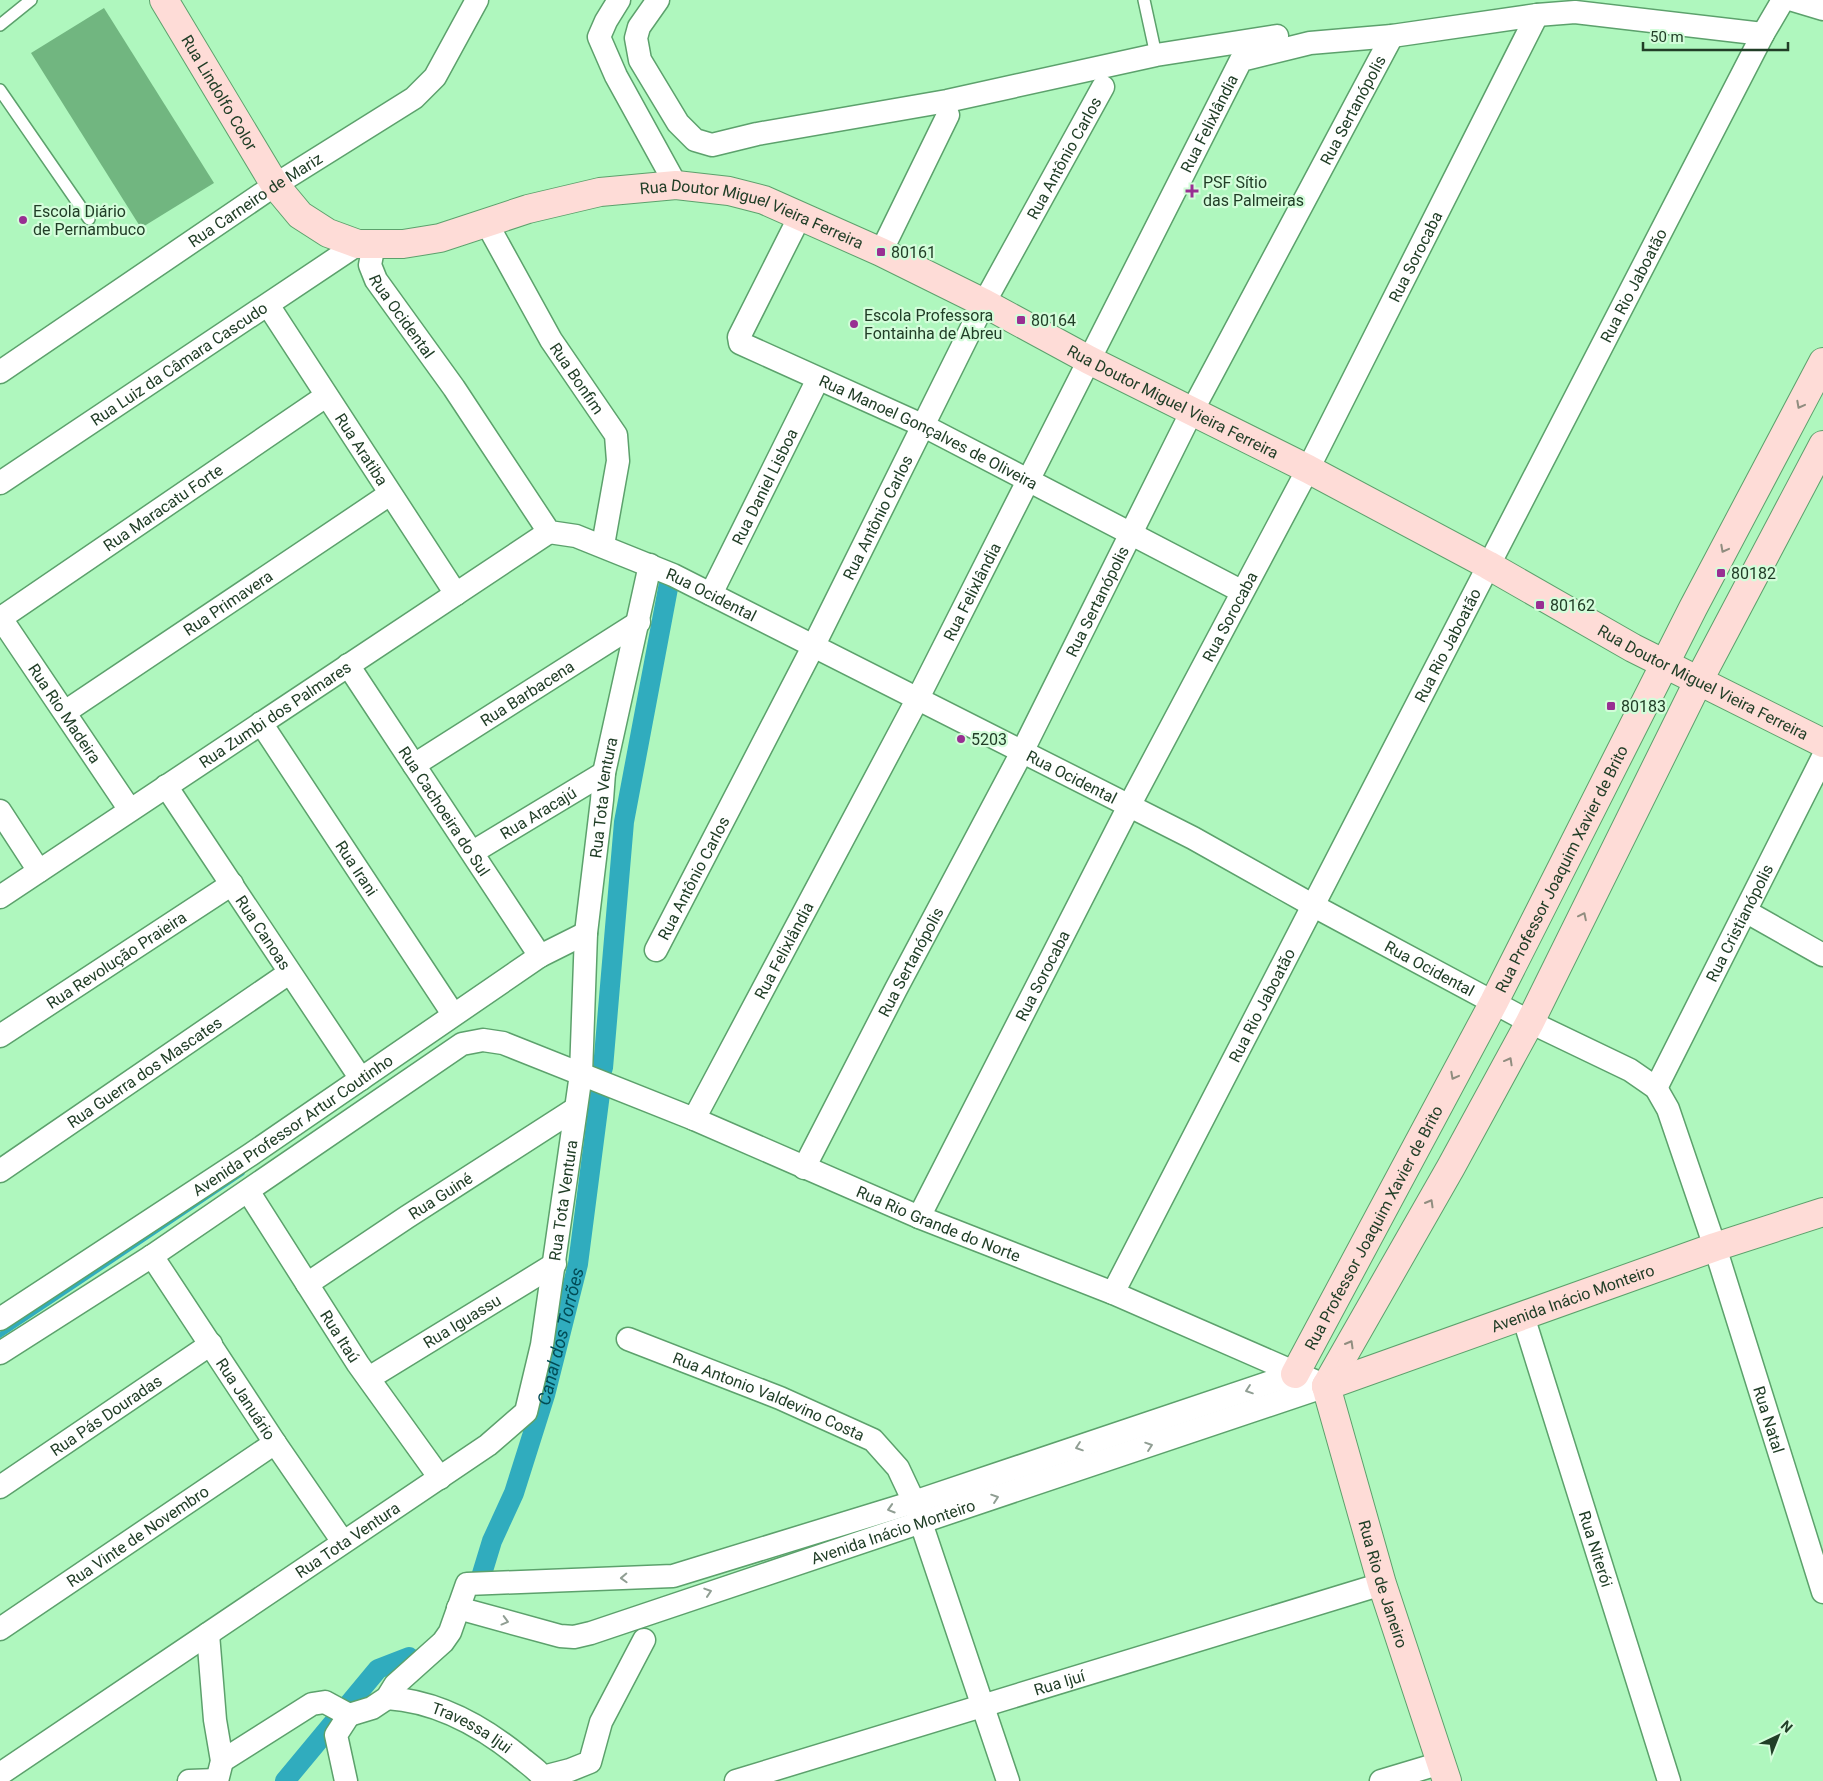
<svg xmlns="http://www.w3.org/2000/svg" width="1823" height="1781" font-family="Roboto,sans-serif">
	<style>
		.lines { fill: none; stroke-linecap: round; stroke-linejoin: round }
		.stream { stroke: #30acbe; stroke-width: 5.5 }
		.canal { stroke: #30acbe; stroke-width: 20 }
		.building { fill: #71b680 }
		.lane-casing { stroke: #5ca16c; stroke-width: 14 }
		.street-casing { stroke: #5ca16c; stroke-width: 25 }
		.secondary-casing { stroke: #5ca16c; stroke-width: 30 }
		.lane { stroke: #fff; stroke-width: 11 }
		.street { stroke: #fff; stroke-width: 22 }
		.secondary { stroke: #fedcd7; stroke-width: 28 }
		.oneway { stroke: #908d7f }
		.oneway2 { stroke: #909e93 }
		.poi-dot { fill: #982f92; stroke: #d3fdda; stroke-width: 2 }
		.labels { text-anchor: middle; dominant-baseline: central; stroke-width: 4.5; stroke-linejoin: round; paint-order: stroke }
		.street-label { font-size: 16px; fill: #213e27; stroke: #d3fdda }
		.poi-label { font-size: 16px; fill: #213e27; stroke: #d3fdda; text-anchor: start }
		.water-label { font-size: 18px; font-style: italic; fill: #024c56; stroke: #d3fdda }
	</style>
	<rect width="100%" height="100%" fill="#aff7be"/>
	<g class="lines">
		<polyline class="stream" points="0,1335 242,1173"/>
		<g class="canal">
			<polyline points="603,1068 624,822 669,583"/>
			<path id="s1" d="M481 1577 492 1541 514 1493 545 1395 578 1264 601 1086"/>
			<polyline points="285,1781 378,1669 409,1657"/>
		</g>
	</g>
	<polygon class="building" points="104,8 214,183 141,228 31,53"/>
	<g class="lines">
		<defs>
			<g id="lane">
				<polyline points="1144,0 1156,55"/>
				<polyline points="0,25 31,0"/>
				<polyline points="0,90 89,219"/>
			</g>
			<g id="street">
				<polyline points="619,0 606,21 599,37 616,76 676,185"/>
				<polyline points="658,0 639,27 636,38 640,60 678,123 695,140 712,145 757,134 947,101 1156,55 1277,36"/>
				<polyline points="1793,0 1823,9"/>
				<path id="s2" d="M800 216 739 337 740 343 924 426 1241 591"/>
				<path id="s3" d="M486 222 551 340 616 435 618 461 603 545"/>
				<path id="s4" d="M374 244 370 265 376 280 454 388 549 532 576 536 673 575 1193 838 1314 906 1530 1022 1630 1070 1656 1088 1668 1109 1715 1247 1823 1592"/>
				<polyline points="881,252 948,115"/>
				<path id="s5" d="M268 305 456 594"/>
				<path id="s6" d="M0 372 275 185 414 98 435 77 477 0"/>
				<path id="s7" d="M0 483 358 244"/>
				<path id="s8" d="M711 594 818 379"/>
				<path id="s9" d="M0 617 130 810"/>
				<path id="s10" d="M1 618 326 396"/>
				<path id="s11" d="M348 665 540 956"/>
				<path id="s12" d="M65 712 390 494"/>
				<path id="s13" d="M261 723 453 1014"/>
				<path id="s14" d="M414 765 639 622"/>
				<path id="s15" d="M166 786 361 1079"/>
				<polyline points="0,811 39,871"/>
				<path id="s16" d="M473 852 604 773"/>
				<path id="s17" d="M0 897 549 532"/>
				<polyline points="1747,912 1823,955"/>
				<path id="s18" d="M656 950 814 645 984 303 1103 87"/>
				<path id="s19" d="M0 1036 232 884"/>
				<path id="s20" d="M1656 1088 1823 757"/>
				<path id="s21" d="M694 1119 918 698 1241 60 1310 43 1392 36 1537 15 1575 12 1763 34"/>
				<path id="s22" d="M804 1168 896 989 1022 752 1191 413 1392 36"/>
				<path id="s23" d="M0 1171 289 973"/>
				<path id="s24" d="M248 1191 358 1364 440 1478"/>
				<path id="s25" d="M919 1217 1129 806 1308 469 1537 15"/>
				<path id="s26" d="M152 1256 275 1443 343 1542"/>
				<path id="s27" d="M307 1284 407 1217 575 1109"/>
				<path id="s28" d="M1113 1293 1763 34 1783 0"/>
				<path id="s29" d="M1523 1316 1669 1781"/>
				<path id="s30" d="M0 1319 250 1155 540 956 586 933"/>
				<path id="s31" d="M628 1339 780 1398 873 1440 898 1468 914 1502 1008 1781"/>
				<path id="s32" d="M0 1353 152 1256 462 1044 483 1040 503 1043 694 1119 919 1217 1113 1293 1326 1386"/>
				<path id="s33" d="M369 1378 555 1264"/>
				<path id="s34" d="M0 1487 211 1344"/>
				<path id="s35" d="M458 1608 560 1636 574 1637 591 1633 1326 1386"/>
				<path id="s36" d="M0 1629 275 1443"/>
				<polyline points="208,1634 215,1720 222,1761 217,1781"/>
				<path id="s37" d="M387 1698C437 1701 482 1726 520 1757 528 1764 540 1771 545 1781"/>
				<polyline points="349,1715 372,1708 387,1698 395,1685 443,1642 450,1632 467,1584 673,1576 914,1502 1295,1374"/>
				<polyline points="222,1761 312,1704 325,1702 349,1715"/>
				<path id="s38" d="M0 1774 488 1445 526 1412 542 1345 581 1074 586 933 602 800 604 773 650 565"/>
				<polyline points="543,1777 570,1770 590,1762 601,1722 644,1640"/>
				<polyline points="189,1781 217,1780"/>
				<polyline points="346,1781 336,1735 349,1715"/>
				<path id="s39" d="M736 1781 1382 1584"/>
				<polyline points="1381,1781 1441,1763"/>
			</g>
			<g id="secondary">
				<path id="s40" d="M164 0 275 185 300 215 328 233 358 244H403L440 238 528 209 600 192 676 185 729 191 764 200 881 252 984 303 1089 360 1308 469 1488 565 1633 648 1823 743"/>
				<path id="s41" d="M1295 1374 1494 1002 1693 608 1823 362"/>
				<polyline points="1326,1386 1451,1167 1530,1022 1699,680 1823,445"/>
				<path id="s42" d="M1326 1386 1715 1247 1823 1212"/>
				<path id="s43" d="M1326 1386 1382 1584 1447 1781"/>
			</g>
		</defs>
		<use href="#lane" class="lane-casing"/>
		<use href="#street" class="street-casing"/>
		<use href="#secondary" class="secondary-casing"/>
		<use href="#lane" class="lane"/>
		<use href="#street" class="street"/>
		<use href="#secondary" class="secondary"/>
	</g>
	<defs><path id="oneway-chevron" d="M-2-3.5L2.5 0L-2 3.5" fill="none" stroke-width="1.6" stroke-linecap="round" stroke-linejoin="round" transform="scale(1.25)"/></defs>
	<g class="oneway">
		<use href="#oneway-chevron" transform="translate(1800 405) rotate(118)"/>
		<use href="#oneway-chevron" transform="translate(1724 549) rotate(118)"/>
		<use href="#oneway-chevron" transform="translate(1583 916) rotate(-64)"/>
		<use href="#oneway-chevron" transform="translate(1509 1061) rotate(-61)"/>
		<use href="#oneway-chevron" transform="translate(1454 1076) rotate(118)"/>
		<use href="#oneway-chevron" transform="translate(1430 1203) rotate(-60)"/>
		<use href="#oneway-chevron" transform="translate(1350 1344) rotate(-60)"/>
	</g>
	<g class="oneway2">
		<use href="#oneway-chevron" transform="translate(1249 1390) rotate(161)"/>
		<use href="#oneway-chevron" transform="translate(1149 1446) rotate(-19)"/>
		<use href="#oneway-chevron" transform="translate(1079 1447) rotate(161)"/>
		<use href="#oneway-chevron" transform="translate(995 1498) rotate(-19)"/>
		<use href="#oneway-chevron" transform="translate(891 1509) rotate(163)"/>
		<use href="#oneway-chevron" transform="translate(624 1578) rotate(178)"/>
		<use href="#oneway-chevron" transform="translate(708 1592) rotate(-18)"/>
		<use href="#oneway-chevron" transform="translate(505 1621) rotate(15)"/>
	</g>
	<g class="poi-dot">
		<path d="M1189.5 183.5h5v5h5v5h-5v5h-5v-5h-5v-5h5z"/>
		<circle cx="23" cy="220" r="5"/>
		<rect x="876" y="247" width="10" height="10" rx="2.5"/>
		<rect x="1016" y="315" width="10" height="10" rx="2.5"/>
		<circle cx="854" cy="324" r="5"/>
		<rect x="1716" y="568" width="10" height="10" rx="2.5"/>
		<rect x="1535" y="600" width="10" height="10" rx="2.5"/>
		<rect x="1606" y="701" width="10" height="10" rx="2.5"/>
		<circle cx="961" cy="739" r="5"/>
	</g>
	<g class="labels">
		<g class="street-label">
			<text stroke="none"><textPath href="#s40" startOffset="108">Rua Lindolfo Color</textPath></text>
			<text stroke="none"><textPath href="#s22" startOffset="1192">Rua Sertanópolis</textPath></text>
			<text stroke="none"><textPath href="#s21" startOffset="1121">Rua Felixlândia</textPath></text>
			<text stroke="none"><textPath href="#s18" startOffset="891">Rua Antônio Carlos</textPath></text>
			<text stroke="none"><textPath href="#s6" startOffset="308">Rua Carneiro de Mariz</textPath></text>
			<text stroke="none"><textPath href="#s40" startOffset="726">Rua Doutor Miguel Vieira Ferreira</textPath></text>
			<text stroke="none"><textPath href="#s25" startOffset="1081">Rua Sorocaba</textPath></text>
			<text stroke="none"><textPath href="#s28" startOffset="1134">Rua Rio Jaboatão</textPath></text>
			<text stroke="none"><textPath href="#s4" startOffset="82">Rua Ocidental</textPath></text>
			<text stroke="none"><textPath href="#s7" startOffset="215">Rua Luiz da Câmara Cascudo</textPath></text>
			<text stroke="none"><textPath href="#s3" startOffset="181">Rua Bonfim</textPath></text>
			<text stroke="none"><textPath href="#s40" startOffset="1191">Rua Doutor Miguel Vieira Ferreira</textPath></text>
			<text stroke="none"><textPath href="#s2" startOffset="350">Rua Manoel Gonçalves de Oliveira</textPath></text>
			<text stroke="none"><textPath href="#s5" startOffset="172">Rua Aratiba</textPath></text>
			<text stroke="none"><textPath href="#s8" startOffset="120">Rua Daniel Lisboa</textPath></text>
			<text stroke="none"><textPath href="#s10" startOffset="196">Rua Maracatu Forte</textPath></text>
			<text stroke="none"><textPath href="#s18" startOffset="486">Rua Antônio Carlos</textPath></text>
			<text stroke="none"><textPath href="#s21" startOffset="596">Rua Felixlândia</textPath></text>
			<text stroke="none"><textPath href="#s4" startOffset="518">Rua Ocidental</textPath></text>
			<text stroke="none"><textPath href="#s22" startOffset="638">Rua Sertanópolis</textPath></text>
			<text stroke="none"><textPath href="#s12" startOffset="196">Rua Primavera</textPath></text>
			<text stroke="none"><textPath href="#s25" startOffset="676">Rua Sorocaba</textPath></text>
			<text stroke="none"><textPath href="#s28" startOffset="729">Rua Rio Jaboatão</textPath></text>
			<text stroke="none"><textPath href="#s40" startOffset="1791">Rua Doutor Miguel Vieira Ferreira</textPath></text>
			<text stroke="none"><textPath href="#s14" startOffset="134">Rua Barbacena</textPath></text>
			<text stroke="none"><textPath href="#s9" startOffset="116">Rua Rio Madeira</textPath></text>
			<text stroke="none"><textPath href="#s17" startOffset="330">Rua Zumbi dos Palmares</textPath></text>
			<text stroke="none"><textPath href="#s4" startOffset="922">Rua Ocidental</textPath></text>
			<text stroke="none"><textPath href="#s38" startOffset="1259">Rua Tota Ventura</textPath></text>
			<text stroke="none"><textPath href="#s11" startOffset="175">Rua Cachoeira do Sul</textPath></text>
			<text stroke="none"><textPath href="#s16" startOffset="76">Rua Aracajú</textPath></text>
			<text stroke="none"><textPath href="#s13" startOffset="174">Rua Irani</textPath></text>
			<text stroke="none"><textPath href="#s41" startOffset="571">Rua Professor Joaquim Xavier de Brito</textPath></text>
			<text stroke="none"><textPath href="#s18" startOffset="81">Rua Antônio Carlos</textPath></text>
			<text stroke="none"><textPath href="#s20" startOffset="185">Rua Cristianópolis</textPath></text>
			<text stroke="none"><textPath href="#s15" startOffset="176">Rua Canoas</textPath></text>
			<text stroke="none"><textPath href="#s21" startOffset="191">Rua Felixlândia</textPath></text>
			<text stroke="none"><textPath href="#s19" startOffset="139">Rua Revolução Praieira</textPath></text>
			<text stroke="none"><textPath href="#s22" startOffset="232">Rua Sertanópolis</textPath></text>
			<text stroke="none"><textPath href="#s4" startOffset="1328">Rua Ocidental</textPath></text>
			<text stroke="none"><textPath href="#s25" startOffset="271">Rua Sorocaba</textPath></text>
			<text stroke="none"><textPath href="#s28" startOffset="324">Rua Rio Jaboatão</textPath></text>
			<text stroke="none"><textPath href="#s23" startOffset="175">Rua Guerra dos Mascates</textPath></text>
			<text stroke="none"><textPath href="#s30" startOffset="351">Avenida Professor Artur Coutinho</textPath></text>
			<text stroke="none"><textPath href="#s27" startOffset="160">Rua Guiné</textPath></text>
			<text stroke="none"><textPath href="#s38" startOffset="854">Rua Tota Ventura</textPath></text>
			<text stroke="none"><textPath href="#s32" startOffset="1069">Rua Rio Grande do Norte</textPath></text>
			<text stroke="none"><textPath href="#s41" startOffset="166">Rua Professor Joaquim Xavier de Brito</textPath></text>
			<text stroke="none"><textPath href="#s42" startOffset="262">Avenida Inácio Monteiro</textPath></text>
			<text stroke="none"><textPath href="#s33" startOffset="109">Rua Iguassu</textPath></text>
			<text stroke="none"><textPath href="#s24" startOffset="172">Rua Itaú</textPath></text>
			<text stroke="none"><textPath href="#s31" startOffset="152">Rua Antonio Valdevino Costa</textPath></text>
			<text stroke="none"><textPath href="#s26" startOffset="171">Rua Januário</textPath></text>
			<text stroke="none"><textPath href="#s34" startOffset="128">Rua Pás Douradas</textPath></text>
			<text stroke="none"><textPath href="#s4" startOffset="1935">Rua Natal</textPath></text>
			<text stroke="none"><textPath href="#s35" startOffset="456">Avenida Inácio Monteiro</textPath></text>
			<text stroke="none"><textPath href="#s36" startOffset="166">Rua Vinte de Novembro</textPath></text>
			<text stroke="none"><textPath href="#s38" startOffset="419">Rua Tota Ventura</textPath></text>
			<text stroke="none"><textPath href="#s29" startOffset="244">Rua Niterói</textPath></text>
			<text stroke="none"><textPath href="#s43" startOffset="206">Rua Rio de Janeiro</textPath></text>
			<text stroke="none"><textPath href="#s39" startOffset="338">Rua Ijuí</textPath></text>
			<text stroke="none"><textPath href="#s37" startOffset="91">Travessa Ijui</textPath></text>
		</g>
		<g class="poi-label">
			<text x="1203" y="182">PSF Sítio<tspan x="1203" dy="18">das Palmeiras</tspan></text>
			<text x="33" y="211">Escola Diário<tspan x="33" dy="18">de Pernambuco</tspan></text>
			<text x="891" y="252">80161</text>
			<text x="864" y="315">Escola Professora<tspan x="864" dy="18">Fontainha de Abreu</tspan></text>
			<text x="1031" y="320">80164</text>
			<text x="1731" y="573">80182</text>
			<text x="1550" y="605">80162</text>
			<text x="1621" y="706">80183</text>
			<text x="971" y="739">5203</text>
		</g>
		<g class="water-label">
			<text stroke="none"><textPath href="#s1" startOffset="254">Canal dos Torrões</textPath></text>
		</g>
	</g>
	<g transform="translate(1778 1736) rotate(43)" stroke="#d3fdda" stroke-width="4" paint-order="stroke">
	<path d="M0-4L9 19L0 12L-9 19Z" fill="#213e27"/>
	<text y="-8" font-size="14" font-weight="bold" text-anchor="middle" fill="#213e27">N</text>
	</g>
	<path d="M1643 42v8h145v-8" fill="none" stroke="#213e27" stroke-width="2.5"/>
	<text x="1650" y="42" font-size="15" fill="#213e27" stroke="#d3fdda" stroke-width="4" paint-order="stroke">50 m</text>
</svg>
